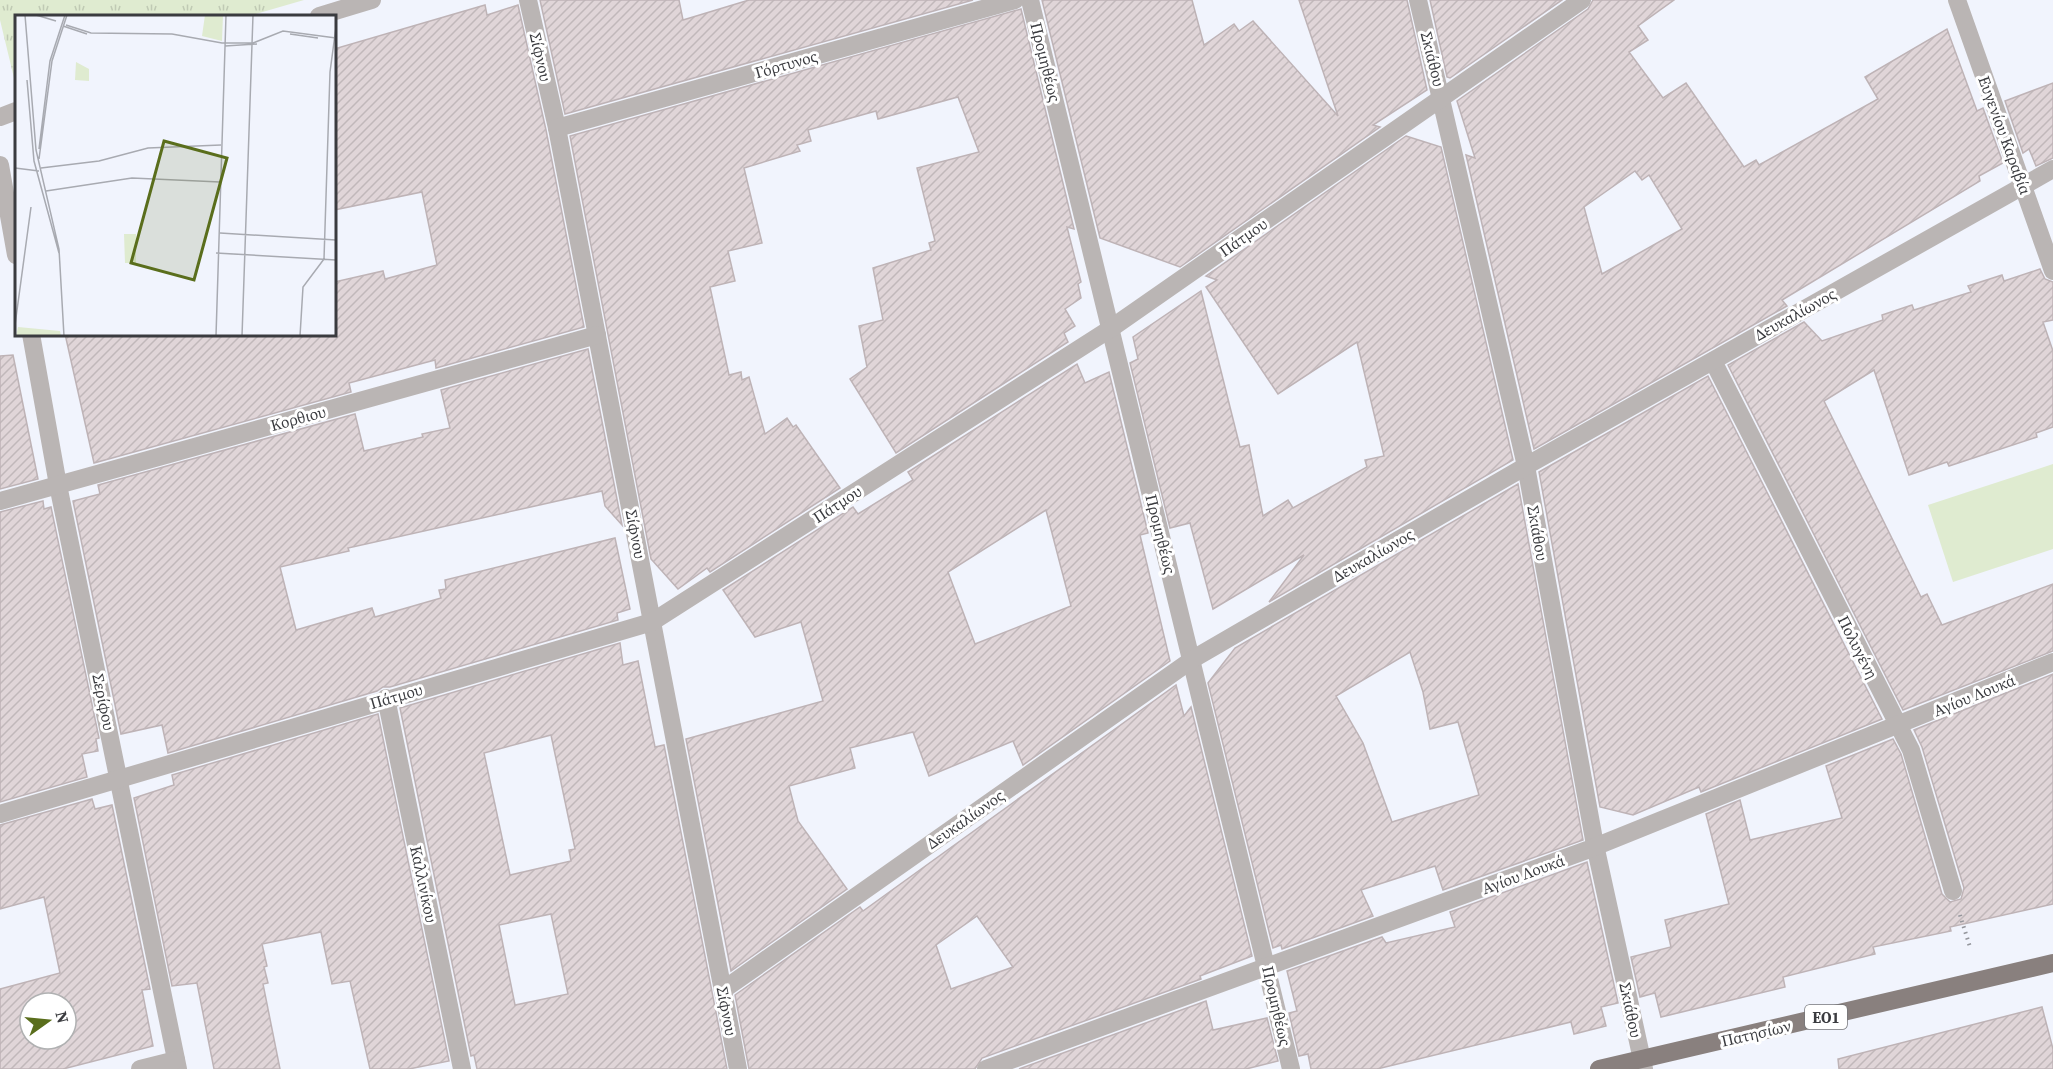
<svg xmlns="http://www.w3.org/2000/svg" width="2053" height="1069" font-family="'Source Serif 4',serif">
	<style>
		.park { fill: url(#park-tufts) }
		.pitch { fill: #dfebd0 }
		.building { fill: url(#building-hatch); stroke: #beb3b6; stroke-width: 1.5; fill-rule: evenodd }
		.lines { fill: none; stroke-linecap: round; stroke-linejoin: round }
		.path { stroke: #94969c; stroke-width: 4; stroke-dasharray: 1.5 4.5; stroke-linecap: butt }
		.minor { stroke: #bab5b4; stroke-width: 18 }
		.major { stroke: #89807e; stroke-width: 18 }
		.labels { text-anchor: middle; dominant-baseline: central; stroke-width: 6; stroke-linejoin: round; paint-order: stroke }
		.shield { fill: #fff; stroke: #757679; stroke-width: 1.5 }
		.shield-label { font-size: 15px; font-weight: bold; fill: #3a3b3f }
		.street-label { font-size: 16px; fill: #3a3b3f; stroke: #fff }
		.inset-road { fill: none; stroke: #a8aab1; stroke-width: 1.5 }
		.view { fill: #5a6e1c; fill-opacity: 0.15; stroke: #5a6e1c; stroke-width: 3 }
		.inset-edge { fill: none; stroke: #3a3b3f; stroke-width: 3 }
	</style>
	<defs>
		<pattern id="park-tufts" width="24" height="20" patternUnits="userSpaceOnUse" patternTransform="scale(1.5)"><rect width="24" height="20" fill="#dfebd0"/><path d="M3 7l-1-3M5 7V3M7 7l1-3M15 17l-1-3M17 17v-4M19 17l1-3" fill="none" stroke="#c0cab4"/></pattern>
		<pattern id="building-hatch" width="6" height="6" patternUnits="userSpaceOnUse" patternTransform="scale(1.5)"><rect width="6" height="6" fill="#e0d5d8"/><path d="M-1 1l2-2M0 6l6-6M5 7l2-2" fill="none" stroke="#c1b8ba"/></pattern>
	</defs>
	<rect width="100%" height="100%" fill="#f1f4fd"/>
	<polygon class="park" points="0,0 304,0 249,16 16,16 16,77 14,78 0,20"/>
	<polygon class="pitch" points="2053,464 2053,549 1953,582 1928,505"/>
	<g class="building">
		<polygon points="540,0 679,0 683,20 749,0 973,0 565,114"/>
		<polygon points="1042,0 1192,0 1204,45 1234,24 1239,31 1253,21 1338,116 1299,0 1407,0 1427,90 1373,125 1380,127 1180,267 1100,238"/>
		<polygon points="1430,0 1562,0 1450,78 1447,77"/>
		<path d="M1593 0H1674L1638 26 1648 40 1629 52 1663 98 1686 83 1744 167 1756 160 1759 165 1878 99 1865 77 1947 29 1977 111 1983 108 2003 163 1979 176 1980 181 1782 300 1787 306 1534 449 1466 155 1475 158 1457 101 1588 9ZM1635 171 1642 180 1649 175 1682 229 1602 274 1584 207Z"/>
		<polygon points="485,5 487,15 518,5 546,130 584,327 436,368 435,360 349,383 351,392 94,463 65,334 334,334 334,282 383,271 385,279 437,265 422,192 334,210 334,49"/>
		<polygon points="1021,9 1074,229 1067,227 1081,282 1078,284 1081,298 1065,309 1075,326 1064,333 1068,342 896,453 850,379 867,367 859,326 883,320 873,268 931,250 929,243 935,241 917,168 979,152 958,97 878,119 876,111 808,130 811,141 797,145 800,151 744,168 762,243 728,251 735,281 710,287 729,375 741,372 742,380 749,377 765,434 787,418 793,427 796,425 840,488 710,572 707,568 678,589 651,559 570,136"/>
		<polygon points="2053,83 2053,158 2036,166 2029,149 2023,153 2005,101"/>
		<polygon points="1406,136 1441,147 1513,460 1269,602 1304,555 1213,609 1190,523 1170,528 1130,363 1138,359 1133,337 1201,291 1240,447 1249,445 1263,516 1288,500 1293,508 1367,467 1365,460 1384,456 1357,342 1278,394 1206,287 1217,280 1206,276"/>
		<polygon points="2040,269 2045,279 2053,282 2053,320 2043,322 2053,351 2053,427 2036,433 2037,437 1949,466 1947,462 1909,475 1874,370 1824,401 1921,597 1927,594 1942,625 2053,584 2053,651 1903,710 1728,365 1804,322 1822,341 1883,320 1882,315 1912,305 1914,310 1971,292 1968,286 2002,275 2004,281"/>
		<polygon points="588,349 622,525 605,506 602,491 348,548 349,551 280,567 296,630 372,608 375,617 441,598 439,590 446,589 445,580 615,538 630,609 617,613 618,620 390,687 383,687 377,691 168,753 162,725 121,734 73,501 100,494 98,485 355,414 364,451 423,437 422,434 450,428 441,390"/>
		<polygon points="13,355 38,479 0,489 0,356"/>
		<path d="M1077 364 1085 383 1109 372 1148 533 1140 535 1170 661 1023 765 1013 741 929 776 913 732 850 748 855 768 789 786 798 821 847 889 731 971 686 739 823 701 801 622 755 637 723 590 853 507 858 514 913 480 908 472ZM1046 510 1071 606 975 644 948 572Z"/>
		<polygon points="1708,376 1882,719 1701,792 1699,787 1633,815 1600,807 1539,472"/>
		<path d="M1518 484 1583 840 1443 890 1435 866 1361 890 1373 916 1282 949 1281 945 1273 948 1208 683 1235 648ZM1410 652 1423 692 1430 729 1458 722 1479 795 1392 822 1363 743 1336 696Z"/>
		<polygon points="43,501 44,509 51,507 99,738 96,739 98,751 82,754 87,777 0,802 0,512"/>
		<path d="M620 643 623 665 638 661 655 747 664 745 727 1069H477L474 1055 471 1056 400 708ZM551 735 575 849 569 850 571 861 510 875 484 753ZM551 914 568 994 515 1005 499 925Z"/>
		<polygon points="2053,674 2053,904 1950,927 1951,931 1873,947 1875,954 1783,977 1785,987 1661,1017 1655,993 1640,997 1631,957 1671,947 1665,920 1729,904 1706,814 1740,800 1750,840 1842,818 1826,766 1893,739 1901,754 1942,894 1950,902 1961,899 1964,888 1922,747 1914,730"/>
		<path d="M1176 685 1184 716 1191 707 1252 956 1200 976 1201 979 982 1058 975 1069H749L735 995 860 907 863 911ZM977 916 1013 967 951 989 936 945Z"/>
		<polygon points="378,714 449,1061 409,1069 370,1069 350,981 332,984 321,932 262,944 267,966 264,967 268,983 263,984 280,1069 214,1069 197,983 172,986 134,798 174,785 172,775"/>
		<path d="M92 799 95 809 112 805 150 989 142 990 153 1046 63 1069H0V989L60 973 44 897 0 909V825ZM30 1003H66V1039H30Z"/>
		<polygon points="1587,862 1618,1003 1601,1007 1606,1026 1574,1034 1571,1022 1377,1069 1311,1069 1308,1054 1299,1056 1289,1013 1297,1011 1287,971 1382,937 1386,943 1455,927 1450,912"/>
		<polygon points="1206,1001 1213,1030 1267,1018 1278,1061 1246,1069 1019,1069"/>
		<polygon points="2042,1007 2053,1049 2053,1069 1839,1069 1838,1059"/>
	</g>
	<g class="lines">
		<polyline class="path" points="1960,915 1970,947"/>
		<g class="minor">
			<polyline points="528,0 557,128 738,1069"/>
			<polyline points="1030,0 1291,1069"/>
			<polyline points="1418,0 1526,466 1595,845 1644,1069"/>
			<polyline points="1957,0 2053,271"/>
			<polyline points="319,16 372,0"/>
			<polyline points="0,117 16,111"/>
			<polyline points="557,128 1015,0"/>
			<polyline points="0,165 16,255"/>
			<polyline points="31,334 58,485 178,1069"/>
			<polyline points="1713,361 1911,750 1953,891"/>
			<polyline points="0,501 597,335"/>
			<polyline points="386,698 462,1069"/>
			<polyline points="0,814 652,622 1110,329 1582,0"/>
			<polyline points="723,990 1193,659 1526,466 2053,169"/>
			<polyline points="140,1069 176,1060"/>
			<polyline points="986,1069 1587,850 2053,662"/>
		</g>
		<polyline class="major" points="1599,1069 2053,963"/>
	</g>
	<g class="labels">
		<rect class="shield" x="1805" y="1005" width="42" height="24" rx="4.5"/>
		<g class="shield-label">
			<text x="1826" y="1017">ΕΟ1</text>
		</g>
		<g class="street-label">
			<text transform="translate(541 57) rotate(77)">Σίφνου</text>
			<text transform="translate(1433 59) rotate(76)">Σκιάθου</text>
			<text transform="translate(1046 62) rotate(76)">Προμηθέως</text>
			<text transform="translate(786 64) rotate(-16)">Γόρτυνος</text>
			<text transform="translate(2005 135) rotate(70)">Ευγενίου Καραβία</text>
			<text transform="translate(1243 237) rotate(-35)">Πάτμου</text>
			<text transform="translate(1795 314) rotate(-29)">Δευκαλίωνος</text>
			<text transform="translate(298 418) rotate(-15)">Κορθιου</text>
			<text transform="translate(837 504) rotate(-33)">Πάτμου</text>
			<text transform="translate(1538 533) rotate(80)">Σκιάθου</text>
			<text transform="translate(636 534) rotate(79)">Σίφνου</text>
			<text transform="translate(1161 534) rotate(76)">Προμηθέως</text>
			<text transform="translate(1373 555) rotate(-30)">Δευκαλίωνος</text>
			<text transform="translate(1858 647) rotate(63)">Πολυγένη</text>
			<text transform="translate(1974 695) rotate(-22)">Αγίου Λουκά</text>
			<text transform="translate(396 696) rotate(-16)">Πάτμου</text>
			<text transform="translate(104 702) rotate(78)">Σερίφου</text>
			<text transform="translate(965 819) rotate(-35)">Δευκαλίωνος</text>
			<text transform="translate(1523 874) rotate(-20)">Αγίου Λουκά</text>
			<text transform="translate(424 884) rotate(78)">Καλλινίκου</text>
			<text transform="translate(1277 1006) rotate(77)">Προμηθέως</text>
			<text transform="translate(1631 1010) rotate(78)">Σκιάθου</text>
			<text transform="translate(727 1011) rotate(79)">Σίφνου</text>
			<text transform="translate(1756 1033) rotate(-13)">Πατησίων</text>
		</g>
	</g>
	<g transform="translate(15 15)">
		<rect width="321" height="321" fill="#f1f4fd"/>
		<path d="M190 0H208L207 26 187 21ZM61 47 74 54V66L60 65ZM109 219H121V248H110ZM3 312 45 316 46 321H1Z" fill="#dfebd0"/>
		<path class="inset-road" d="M10 0 21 135 44 234 49 321M21 0 41 6M51 10 76 18 157 19 207 28H238L268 16 321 23M48 11 72 19M275 19 303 23M210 31 242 29M12 65 19 146 44 238M24 134 35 46 50 0M24 144 37 46 52 0M0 153 24 156M26 153 84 146 133 133 206 130M31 176 117 163 205 167M205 218 321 225M201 238 321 245M309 244 315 57 321 12M0 310 16 192M201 321 211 0M227 321 238 0M285 321 288 272 309 244"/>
		<path class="view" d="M149 126 212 143 179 265 116 248Z"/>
		<rect width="321" height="321" class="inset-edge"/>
	</g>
	<g transform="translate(48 1021) rotate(75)"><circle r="28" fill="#ffffff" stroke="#b0b1b2" stroke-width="1.5"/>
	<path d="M0-4.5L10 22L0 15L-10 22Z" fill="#5a6e1c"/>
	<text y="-9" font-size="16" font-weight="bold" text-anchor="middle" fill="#3a3b3f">N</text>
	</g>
</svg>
